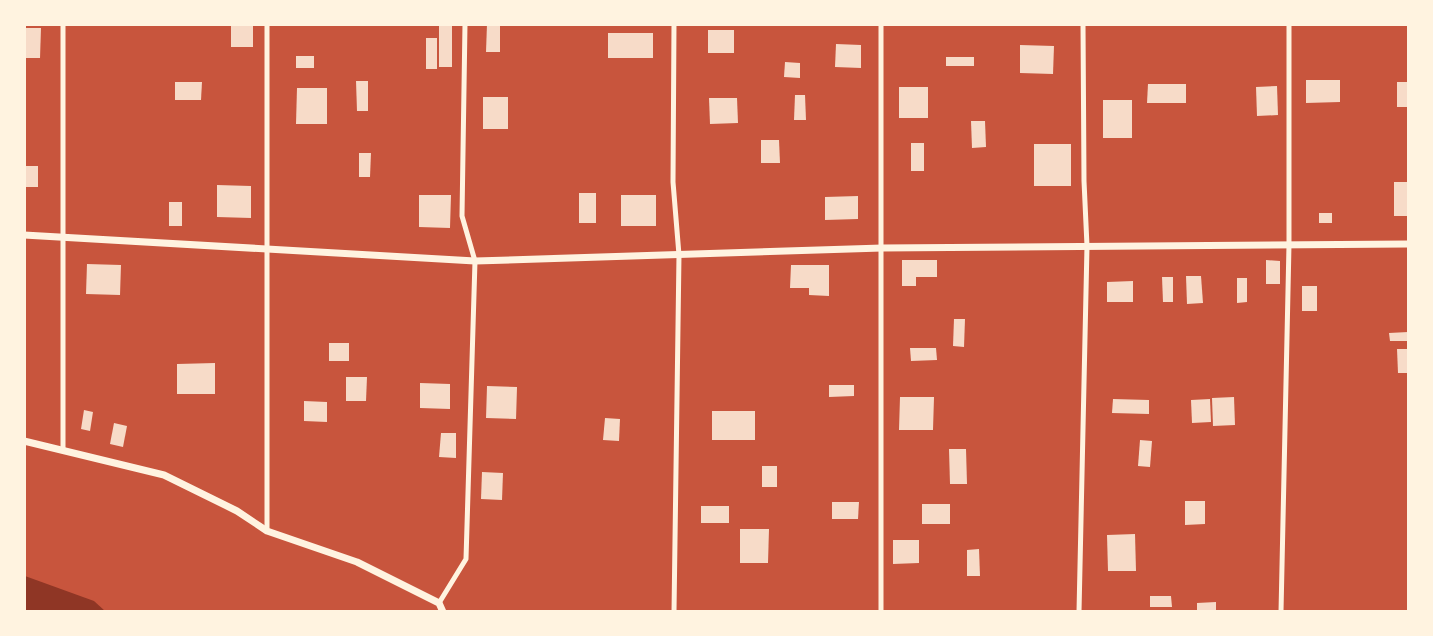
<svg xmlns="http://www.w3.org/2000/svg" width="1433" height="636" font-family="Manrope,sans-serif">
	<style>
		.water { fill: #8f3625 }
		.building { fill: #f7dbc8 }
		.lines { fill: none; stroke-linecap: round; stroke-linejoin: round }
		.service { stroke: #fff3e0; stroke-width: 5 }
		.minor { stroke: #fff3e0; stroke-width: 7 }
	</style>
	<rect width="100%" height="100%" fill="#c8553d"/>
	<polygon class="water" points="25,576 94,601 105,611 25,611"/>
	<g class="building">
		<rect x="231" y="24" width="22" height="23"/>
		<rect x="439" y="24" width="13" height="43"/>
		<polygon points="487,24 500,24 500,52 486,52"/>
		<polygon points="24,28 41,28 40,58 24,58"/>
		<rect x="708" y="30" width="26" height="23"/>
		<rect x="608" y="33" width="45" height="25"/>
		<rect x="426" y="38" width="11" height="31"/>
		<polygon points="836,44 861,45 861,68 835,67"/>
		<polygon points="1020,45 1054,46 1053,74 1020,73"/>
		<rect x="296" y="56" width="18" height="12"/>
		<rect x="946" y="57" width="28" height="9"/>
		<polygon points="785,62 800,63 800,78 784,77"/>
		<polygon points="1306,80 1340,80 1340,102 1306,103"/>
		<polygon points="356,81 368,81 368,111 357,111"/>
		<polygon points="175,82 202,82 201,100 175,100"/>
		<rect x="1397" y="82" width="11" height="25"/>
		<polygon points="1148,84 1186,84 1186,103 1147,103"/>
		<polygon points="1277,86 1278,115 1257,116 1256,87"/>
		<rect x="899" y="87" width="29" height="31"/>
		<polygon points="297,88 327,88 327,124 296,124"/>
		<polygon points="795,95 805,95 806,120 794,120"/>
		<rect x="483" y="97" width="25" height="32"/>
		<polygon points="709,98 737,98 738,123 710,124"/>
		<rect x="1103" y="100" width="29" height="38"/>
		<polygon points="971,121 985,121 986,147 972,148"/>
		<polygon points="761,140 779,140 780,163 761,163"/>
		<rect x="911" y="143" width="13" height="28"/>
		<rect x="1034" y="144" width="37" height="42"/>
		<polygon points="359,153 371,153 370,177 359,177"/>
		<rect x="24" y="166" width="14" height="21"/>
		<rect x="1394" y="182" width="14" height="34"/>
		<polygon points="217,185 251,186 251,218 217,217"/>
		<rect x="579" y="193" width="17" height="30"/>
		<polygon points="419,195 451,195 450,228 419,227"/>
		<rect x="621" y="195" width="35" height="31"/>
		<polygon points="858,196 858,219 825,220 825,197"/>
		<rect x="169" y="202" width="13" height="24"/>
		<rect x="1319" y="213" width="13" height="10"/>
		<polygon points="902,260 937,260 937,277 916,277 916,286 902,286"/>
		<polygon points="1266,260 1280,261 1280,284 1266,284"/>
		<polygon points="87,264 121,265 120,295 86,294"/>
		<polygon points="791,265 829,265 829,296 809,295 809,288 790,288"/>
		<polygon points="1186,276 1201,276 1203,303 1187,304"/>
		<polygon points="1162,277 1173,277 1173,302 1163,302"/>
		<polygon points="1237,278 1247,278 1247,302 1237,303"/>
		<polygon points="1133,281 1133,302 1107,302 1107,282"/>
		<rect x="1302" y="286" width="15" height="25"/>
		<polygon points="954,319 965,319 964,347 953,346"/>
		<polygon points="1408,332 1408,341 1390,341 1389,333"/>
		<rect x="329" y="343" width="20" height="18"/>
		<polygon points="910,348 936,348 937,360 911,361"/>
		<polygon points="1397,349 1408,349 1408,373 1398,373"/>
		<polygon points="215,363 215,394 177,394 177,364"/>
		<polygon points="346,377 367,377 366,401 346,401"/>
		<polygon points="420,383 450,384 450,409 420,408"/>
		<polygon points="829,385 854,385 854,396 829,397"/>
		<polygon points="487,386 517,387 516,419 486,418"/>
		<polygon points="900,397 934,397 933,430 899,430"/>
		<polygon points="1234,397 1235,425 1213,426 1212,398"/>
		<polygon points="1113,399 1149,400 1149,414 1112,413"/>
		<polygon points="1210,399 1211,422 1192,423 1191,400"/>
		<polygon points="304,401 327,402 327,422 304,421"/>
		<polygon points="84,410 93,412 90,431 81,429"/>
		<rect x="712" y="411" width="43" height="29"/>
		<polygon points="605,418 620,419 619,441 603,440"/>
		<polygon points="114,423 127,426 123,447 110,444"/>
		<polygon points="441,433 456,433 456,458 439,457"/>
		<polygon points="1140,440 1152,441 1150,467 1138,466"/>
		<polygon points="949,449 966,449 967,484 950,484"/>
		<rect x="762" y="466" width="15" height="21"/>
		<polygon points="482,472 503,473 502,500 481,499"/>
		<polygon points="1185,501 1205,501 1205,524 1185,525"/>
		<polygon points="832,502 859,502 858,519 832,519"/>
		<rect x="922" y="504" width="28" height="20"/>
		<rect x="701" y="506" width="28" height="17"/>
		<polygon points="740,529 769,529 768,563 740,563"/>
		<polygon points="1135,534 1136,571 1108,571 1107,535"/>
		<polygon points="893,540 919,540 919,563 893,564"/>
		<polygon points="979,549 980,576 967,576 967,550"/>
		<polygon points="1150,596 1171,596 1172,607 1150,607"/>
		<polygon points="1216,602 1216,612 1197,612 1197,603"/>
	</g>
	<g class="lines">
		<g class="service">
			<polyline points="63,24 63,450"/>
			<polyline points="267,531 267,24"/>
			<polyline points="439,603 466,559 475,261 462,216 465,24"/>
			<polyline points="674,612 679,255 673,182 674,24"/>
			<polyline points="881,612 881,24"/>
			<polyline points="1079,612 1087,246 1084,181 1083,24"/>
			<polyline points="1281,612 1289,245 1289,24"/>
		</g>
		<g class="minor">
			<polyline points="24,235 475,261 882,248 1408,244"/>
			<polyline points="24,441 164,475 237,511 267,531 357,562 439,603 443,612"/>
		</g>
	</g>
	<rect width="1433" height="636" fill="none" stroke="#fff3e0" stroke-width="52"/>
</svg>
